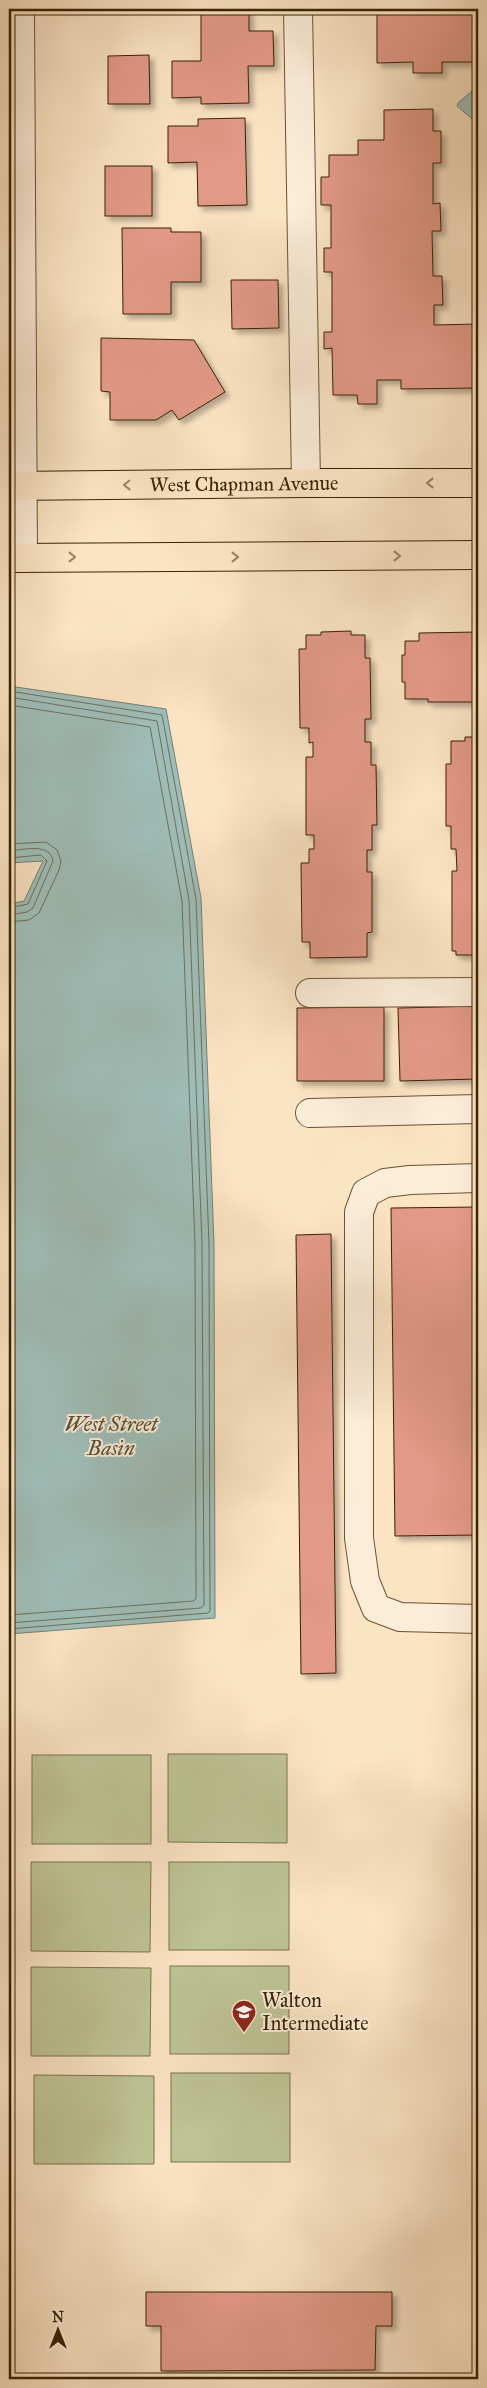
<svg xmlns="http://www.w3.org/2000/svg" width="487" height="2388" font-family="'IM FELL Great Primer',serif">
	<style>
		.green { fill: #bec495; stroke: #7c734a }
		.water { fill: #9fbeb9; stroke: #76806f }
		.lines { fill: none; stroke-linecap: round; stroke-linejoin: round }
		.shore { stroke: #6c705c; stroke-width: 1 }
		.building { fill: #e29987; stroke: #392200; filter: url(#shadow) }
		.minor-casing { stroke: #6a5231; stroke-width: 30 }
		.major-casing { stroke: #392200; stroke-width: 30 }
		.minor { stroke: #fcedd9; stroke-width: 28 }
		.major { stroke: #fbe4c4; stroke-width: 28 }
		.oneway { stroke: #9a8362 }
		.labels { text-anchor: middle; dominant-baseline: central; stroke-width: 4; stroke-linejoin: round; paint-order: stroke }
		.street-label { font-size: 20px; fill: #392200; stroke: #fcedd9 }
		.poi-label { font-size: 20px; fill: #392200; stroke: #fcedd9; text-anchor: start }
		.water-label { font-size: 21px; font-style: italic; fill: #585138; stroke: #fcedd9 }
	</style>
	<defs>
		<filter id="shadow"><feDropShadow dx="4.5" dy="4.5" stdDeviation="2.5" flood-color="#0004"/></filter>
	</defs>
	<rect width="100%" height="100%" fill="#fbe4c4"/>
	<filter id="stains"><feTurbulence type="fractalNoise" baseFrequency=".004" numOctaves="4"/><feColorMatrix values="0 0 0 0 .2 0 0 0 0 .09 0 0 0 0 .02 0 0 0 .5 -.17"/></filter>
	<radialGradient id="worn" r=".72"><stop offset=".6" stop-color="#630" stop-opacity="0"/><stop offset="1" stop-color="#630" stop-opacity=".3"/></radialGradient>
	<g class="green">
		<polygon points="168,1754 287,1754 287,1843 168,1842"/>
		<rect x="32" y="1755" width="119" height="89"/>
		<polygon points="31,1862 151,1862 150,1952 31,1951"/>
		<rect x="169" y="1862" width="120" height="88"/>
		<rect x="170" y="1966" width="119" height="88"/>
		<polygon points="31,1967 151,1968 150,2056 31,2056"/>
		<rect x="171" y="2073" width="119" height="89"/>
		<polygon points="34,2075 154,2076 154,2164 34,2164"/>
	</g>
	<g class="water">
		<polygon points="478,86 478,124 457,106 458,103"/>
		<polygon points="9,686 166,709 201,898 214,1244 215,1618 9,1634 9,904 24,901 43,861 9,863"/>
	</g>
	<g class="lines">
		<g class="shore">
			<polyline points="9,691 162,715 196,899 209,1244 210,1611 208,1613 9,1629"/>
			<polyline points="9,697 157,721 189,900 202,1244 204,1605 201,1608 9,1623"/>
			<polyline points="9,705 150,727 182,901 195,1244 196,1598 194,1601 9,1615"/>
			<polyline points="9,844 46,842 57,850 61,861 59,870 39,913 29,920 9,922"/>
			<path d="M9 851C23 850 50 842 53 861L33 908 27 912 9 915"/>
			<polyline points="9,858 41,855 47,861 28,904 9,908"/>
		</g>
	</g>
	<g class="building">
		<polygon points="201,9 249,9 249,31 273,31 274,66 248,66 249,103 201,104 201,97 172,98 172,61 201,61"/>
		<polygon points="377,9 478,9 478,62 442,62 442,73 413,73 413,62 377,63"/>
		<polygon points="149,55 150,104 108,104 108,56"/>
		<polygon points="433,109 433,131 441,131 441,163 433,163 433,204 440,203 441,231 432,231 433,276 442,276 443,305 434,305 434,325 478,324 478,388 401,389 401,380 377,380 377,404 358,404 357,395 333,395 332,348 324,349 324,332 332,332 332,272 324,272 324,248 331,248 331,205 321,205 321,177 329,177 329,155 358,155 358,140 384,140 384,110"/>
		<polygon points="245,118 247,205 198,206 197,162 168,163 168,126 198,126 198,119"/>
		<rect x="105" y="166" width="47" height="50"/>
		<polygon points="122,228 171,228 171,232 201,232 201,282 171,282 171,314 123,314"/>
		<polygon points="231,280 278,280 279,328 232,329"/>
		<polygon points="101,338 194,340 225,392 179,420 172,410 156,420 110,420 110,392 101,391"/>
		<polygon points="351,631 351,635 365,635 365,658 370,658 371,719 365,719 365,742 371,742 371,765 376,765 377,825 372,825 372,850 367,850 367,872 372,872 372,932 367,933 367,957 310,958 310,942 302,942 301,863 309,863 309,849 314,849 314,835 306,835 306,757 313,757 313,742 309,743 309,728 300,728 299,649 306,649 306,635 321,635 321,632"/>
		<polygon points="478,632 478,702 428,702 428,699 405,699 405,682 402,682 402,655 405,655 405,641 419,641 419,633"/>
		<polygon points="465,737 478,737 478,955 456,955 456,951 452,951 452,871 457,871 456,849 451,849 451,826 446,826 446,764 451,764 451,741 465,741"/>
		<polygon points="478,1006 478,1079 400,1081 398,1008"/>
		<polygon points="384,1007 384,1081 297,1081 297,1008"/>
		<polygon points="478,1207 478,1535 395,1536 391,1208"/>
		<polygon points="331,1234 336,1673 301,1674 296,1235"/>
		<polygon points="146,2292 392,2292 392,2326 376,2326 375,2370 161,2371 161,2326 146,2326"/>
	</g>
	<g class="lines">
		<defs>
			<g id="minor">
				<polyline points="20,9 23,558"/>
				<polyline points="298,9 306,483"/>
				<polyline points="310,993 478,992"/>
				<polyline points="310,1113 478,1109"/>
				<polyline points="478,1178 410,1180 385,1183 366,1193 359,1212 359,1538 365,1581 376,1608 400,1617 478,1619"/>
			</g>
			<g id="major">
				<path id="s1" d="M9 486 306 483H478"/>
				<polyline points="9,558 478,555"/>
			</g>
		</defs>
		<use href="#minor" class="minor-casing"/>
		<use href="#major" class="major-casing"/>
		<use href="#minor" class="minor"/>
		<use href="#major" class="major"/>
	</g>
	<defs><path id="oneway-chevron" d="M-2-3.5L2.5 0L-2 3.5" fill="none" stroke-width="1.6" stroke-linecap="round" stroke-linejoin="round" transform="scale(1.25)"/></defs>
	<g class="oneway">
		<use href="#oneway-chevron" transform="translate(430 483) rotate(-180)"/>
		<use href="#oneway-chevron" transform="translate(127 485) rotate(179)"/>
		<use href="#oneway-chevron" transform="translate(397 556)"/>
		<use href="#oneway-chevron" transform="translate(72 557)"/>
		<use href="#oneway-chevron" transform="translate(235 557)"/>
	</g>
	<defs>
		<symbol id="school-pin" viewBox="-11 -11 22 30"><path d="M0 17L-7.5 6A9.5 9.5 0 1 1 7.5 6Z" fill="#8f2418" stroke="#fcedd9"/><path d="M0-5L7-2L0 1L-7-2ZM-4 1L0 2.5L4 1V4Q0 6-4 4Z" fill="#fff"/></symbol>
	</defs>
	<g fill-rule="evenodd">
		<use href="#school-pin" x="230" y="1998" width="28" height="38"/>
	</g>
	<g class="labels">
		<g class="street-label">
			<text stroke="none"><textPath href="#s1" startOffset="235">West Chapman Avenue</textPath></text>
		</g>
		<g class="poi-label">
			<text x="262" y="2000">Walton<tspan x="262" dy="23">Intermediate</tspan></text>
		</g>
		<g class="water-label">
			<text x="111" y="1424">West Street<tspan x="111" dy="24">Basin</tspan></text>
		</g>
	</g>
	<rect width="487" height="2388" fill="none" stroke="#fbe4c4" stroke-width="30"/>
	<rect x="10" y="10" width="467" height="2368" fill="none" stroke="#392200" stroke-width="2.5"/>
	<rect x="15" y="15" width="457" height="2358" fill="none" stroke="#392200"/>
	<g transform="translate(58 2330)" stroke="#fcedd9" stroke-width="4" paint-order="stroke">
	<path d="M0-4L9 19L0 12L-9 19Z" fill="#392200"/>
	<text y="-8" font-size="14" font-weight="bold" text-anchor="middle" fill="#392200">N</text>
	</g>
	<rect width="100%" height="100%" filter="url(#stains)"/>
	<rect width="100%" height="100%" fill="url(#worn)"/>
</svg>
